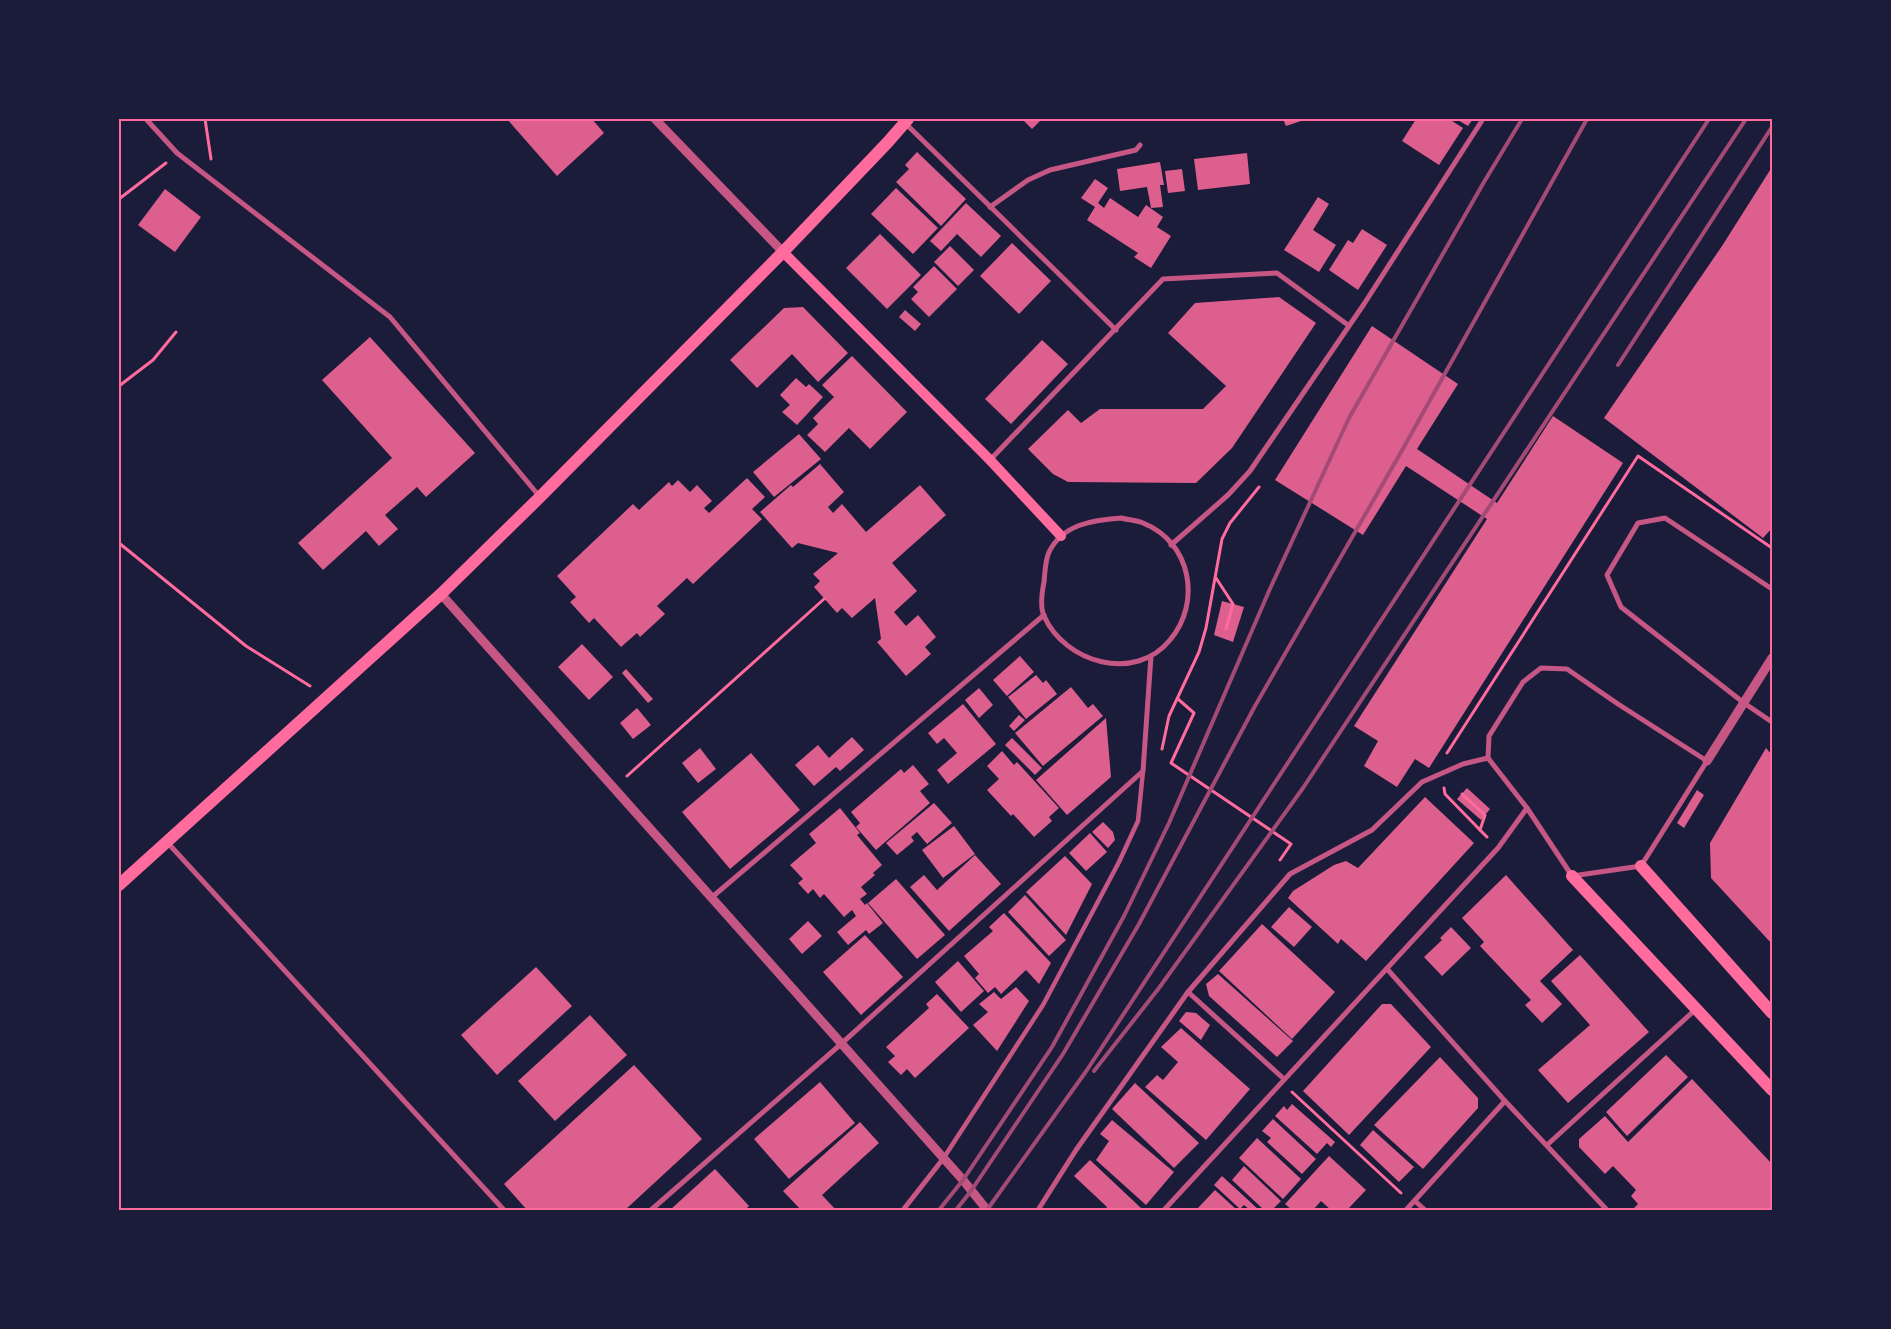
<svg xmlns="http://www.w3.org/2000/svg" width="1891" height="1329" font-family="Rubik,sans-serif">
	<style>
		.building { fill: #dd5f8e }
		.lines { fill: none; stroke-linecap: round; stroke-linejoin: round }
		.path { stroke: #ff6b9d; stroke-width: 3 }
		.pedestrian { stroke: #c65784; stroke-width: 4.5 }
		.minor { stroke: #c65784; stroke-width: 5 }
		.tertiary { stroke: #c65784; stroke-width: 9 }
		.secondary { stroke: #ff6b9d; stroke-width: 10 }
		.primary { stroke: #ff6b9d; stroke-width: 12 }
		.rail { stroke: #a44b75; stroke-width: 4 }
		.neatline { fill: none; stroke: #ff6b9d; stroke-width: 2 }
	</style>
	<rect width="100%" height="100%" fill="#1b1b3a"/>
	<g class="building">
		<polygon points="507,119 592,119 604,133 557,176"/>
		<polygon points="1022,119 1042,119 1032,129"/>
		<polygon points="1283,119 1307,119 1286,126"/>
		<polygon points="1416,119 1449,119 1463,128 1439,165 1402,141"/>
		<polygon points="1456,119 1473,119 1468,126"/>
		<polygon points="917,152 966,199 941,226 896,182 909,169 905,165"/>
		<polygon points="1247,153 1250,184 1198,190 1194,159"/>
		<polygon points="1160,162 1164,185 1160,185 1163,207 1151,208 1147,187 1120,191 1117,169"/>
		<polygon points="1772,167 1772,528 1763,538 1604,418 1722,246"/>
		<polygon points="1182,169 1185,191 1168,193 1165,171"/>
		<polygon points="1095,179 1108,188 1098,203 1104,208 1110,198 1138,217 1146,205 1163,217 1157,227 1171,236 1151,268 1134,257 1138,253 1087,220 1095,207 1081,198"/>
		<polygon points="896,188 938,228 913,254 871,214"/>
		<polygon points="165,189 201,217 175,252 138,225"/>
		<polygon points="1318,197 1329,204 1313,230 1336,245 1319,272 1284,250"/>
		<polygon points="966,203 1001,236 981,257 957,234 941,251 930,241"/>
		<polygon points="1362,229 1387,245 1358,290 1329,270 1348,240 1353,243"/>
		<polygon points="880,234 921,275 887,309 846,268"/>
		<polygon points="1012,243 1051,281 1019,314 980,276"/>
		<polygon points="950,246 974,270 958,286 934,262"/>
		<polygon points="934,266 957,289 929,317 911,299 918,292 913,287"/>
		<polygon points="1279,297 1316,323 1232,448 1196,483 1068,482 1053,474 1028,449 1068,410 1081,423 1100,409 1203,409 1226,386 1168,333 1195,303"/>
		<polygon points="803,307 848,353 818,382 792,354 757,388 730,360 784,308"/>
		<polygon points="905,310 921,324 915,331 899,317"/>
		<polygon points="1372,326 1458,384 1417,449 1497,503 1553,416 1623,463 1429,768 1415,759 1397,787 1364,766 1378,741 1354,726 1487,519 1406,466 1363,535 1275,480"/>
		<polygon points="370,337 475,453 426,497 417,487 385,515 398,529 379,546 366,531 323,570 298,543 392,458 322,380"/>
		<polygon points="1042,340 1068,364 1011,424 985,399"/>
		<polygon points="852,356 907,412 870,449 849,428 825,452 807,435 818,424 813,418 834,397 822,385"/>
		<polygon points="796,378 806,387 809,384 823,397 797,425 782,412 790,405 780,395"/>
		<polygon points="799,434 821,459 774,497 753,472"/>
		<polygon points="820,464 844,492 828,507 833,513 842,504 866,532 920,485 946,515 892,563 917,591 894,612 906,626 918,615 936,637 925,647 931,654 906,676 877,642 881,639 875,598 852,618 842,608 837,613 814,587 820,581 813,574 838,553 798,543 792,548 760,512 791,485 793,487"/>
		<polygon points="747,478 765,497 752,509 762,519 693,584 687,578 657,606 665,614 640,637 637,633 621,647 594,618 589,623 570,602 576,597 557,576 633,504 639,510 669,482 672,486 678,480 690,492 697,485 712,501 704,508 709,513"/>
		<polygon points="1222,601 1244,607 1233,642 1214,635"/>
		<polygon points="582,644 613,677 589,700 558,667"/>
		<polygon points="1020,656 1034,672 1007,696 993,680"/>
		<polygon points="626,669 653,699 648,703 622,673"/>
		<polygon points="1036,675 1043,683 1046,680 1057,694 1026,719 1008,697"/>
		<polygon points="1071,687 1088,708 1093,704 1103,716 1043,766 1015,733"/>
		<polygon points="979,688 993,705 979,718 965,700"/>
		<polygon points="963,704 996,744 948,784 937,770 957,753 944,738 937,744 928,733"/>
		<polygon points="637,708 651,725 633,739 620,723"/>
		<polygon points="1019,715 1025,720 1014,731 1009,726"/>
		<polygon points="1106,718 1111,777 1067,815 1036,780"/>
		<polygon points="852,737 864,750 840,771 836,767 814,786 795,765 818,745 829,758"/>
		<polygon points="1012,738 1042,768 1035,775 1005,745"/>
		<polygon points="700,748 716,769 698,783 682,763"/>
		<polygon points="1766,748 1772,755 1772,944 1711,878 1710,843"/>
		<polygon points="1002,751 1014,765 1017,762 1059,808 1049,817 1052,821 1034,837 1013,814 1011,816 987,790 999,779 987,766"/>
		<polygon points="751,753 800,810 730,869 682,812"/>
		<polygon points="913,765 929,784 920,791 930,803 876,850 856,827 860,823 851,812 901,769 904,773"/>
		<polygon points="1467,788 1490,809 1481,820 1457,799"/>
		<polygon points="1697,790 1704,795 1684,828 1677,823"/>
		<polygon points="1425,797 1474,843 1366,961 1341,939 1338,944 1288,898 1293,891 1334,865 1346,861 1358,868"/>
		<polygon points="934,803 952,823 927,844 917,832 911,837 914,841 897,855 886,843"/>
		<polygon points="840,808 860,833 857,835 882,865 873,873 875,875 861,887 867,894 860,899 865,905 867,903 883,923 869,934 866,930 848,945 837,932 856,916 852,910 844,917 824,894 820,898 813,889 808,894 798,883 803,879 790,865 816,843 809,834"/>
		<polygon points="1103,822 1113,832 1115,840 1108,848 1092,832"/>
		<polygon points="954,826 975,854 943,878 922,850"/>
		<polygon points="1090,833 1107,852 1086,871 1069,853"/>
		<polygon points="975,855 1001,884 949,931 910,887 924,875 937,890"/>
		<polygon points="1065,856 1092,884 1066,935 1026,892"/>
		<polygon points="1506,875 1573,950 1540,981 1562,1004 1542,1023 1525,1005 1531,1000 1480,946 1484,942 1462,918"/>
		<polygon points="896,879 945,935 917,959 868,903"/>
		<polygon points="1025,895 1066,940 1049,956 1008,912"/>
		<polygon points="1289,907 1312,927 1294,947 1271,927"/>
		<polygon points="1004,913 1051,963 1039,984 1026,970 1001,994 995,987 988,993 975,978 979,974 964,956 993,931 989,927"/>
		<polygon points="808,921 822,936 802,954 789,939"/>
		<polygon points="1262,924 1335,992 1292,1039 1219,971"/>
		<polygon points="1451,927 1471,948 1442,976 1424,957 1442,940 1440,938"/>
		<polygon points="865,935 903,977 861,1015 823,972"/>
		<polygon points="1580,955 1649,1032 1568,1103 1538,1070 1590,1025 1551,981"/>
		<polygon points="958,961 984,991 961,1012 935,982"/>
		<polygon points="536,967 572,1006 497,1075 461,1035"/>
		<polygon points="1218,974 1293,1041 1277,1057 1209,996 1206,984"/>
		<polygon points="1016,987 1029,1001 997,1051 973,1025 988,1012 979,1004 994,992 1001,999"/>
		<polygon points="937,994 969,1028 915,1078 907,1069 901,1075 888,1062 895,1056 886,1047 929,1008 926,1004"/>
		<polygon points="1382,1004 1391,1004 1431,1047 1349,1135 1303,1091"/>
		<polygon points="1186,1012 1196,1013 1210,1025 1201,1040 1179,1021"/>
		<polygon points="590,1015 627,1055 555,1121 518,1081"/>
		<polygon points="1181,1028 1250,1089 1206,1140 1145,1087 1157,1075 1163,1080 1178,1062 1161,1047"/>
		<polygon points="1666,1055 1688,1077 1627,1136 1606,1112"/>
		<polygon points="1440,1057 1478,1098 1478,1108 1423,1169 1374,1125"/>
		<polygon points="634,1065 702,1139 625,1210 527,1210 504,1184"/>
		<polygon points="1692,1079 1772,1164 1772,1210 1636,1210 1634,1208 1638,1204 1631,1196 1636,1190 1613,1166 1605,1174 1579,1147 1579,1139 1605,1116 1628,1142"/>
		<polygon points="820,1082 855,1123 789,1179 754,1139"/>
		<polygon points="1135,1083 1199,1143 1174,1168 1112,1109"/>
		<polygon points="1292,1104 1335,1142 1331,1147 1327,1143 1317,1154 1275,1116 1284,1106 1287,1110"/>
		<polygon points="1273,1119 1316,1159 1302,1174 1267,1142 1271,1138 1262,1131"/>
		<polygon points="1112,1120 1174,1172 1146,1205 1096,1160 1109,1141 1100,1134"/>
		<polygon points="860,1122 879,1143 822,1195 836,1210 801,1210 783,1191"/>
		<polygon points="1373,1130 1414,1167 1399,1182 1360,1145"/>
		<polygon points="1257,1138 1301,1179 1283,1199 1239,1158"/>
		<polygon points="1329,1156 1366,1190 1347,1210 1331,1210 1321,1201 1313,1210 1292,1210 1285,1204"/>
		<polygon points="1090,1160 1141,1208 1139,1210 1105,1210 1107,1207 1074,1176"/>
		<polygon points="1244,1166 1281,1201 1272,1210 1264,1210 1232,1180"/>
		<polygon points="715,1169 749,1206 745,1210 670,1210"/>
		<polygon points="1222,1176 1259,1210 1250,1210 1244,1205 1240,1209 1214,1185"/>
		<polygon points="1215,1190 1237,1210 1196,1210"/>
	</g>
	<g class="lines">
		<g class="path">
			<polyline points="205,119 211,159"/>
			<polyline points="119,199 166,163"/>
			<polyline points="119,386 153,360 176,332"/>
			<polyline points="119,524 119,527"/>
			<polyline points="119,543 246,646 310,686"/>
			<polyline points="1216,578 1233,604 1226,629"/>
			<polyline points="1178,699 1194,713 1171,763 1291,844 1280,860"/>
			<polyline points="1162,749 1169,716 1199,652 1206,628 1222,539 1230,523 1259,487"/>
			<polyline points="1447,753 1638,456 1772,548"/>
			<polyline points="627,776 824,599"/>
			<polyline points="1444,788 1445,794 1480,830"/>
			<polyline points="1462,794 1485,815 1480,830 1487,837"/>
			<polyline points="1292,1092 1401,1193"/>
		</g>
		<polyline class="pedestrian" points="943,1159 1043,1005 1119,862 1138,821 1143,771"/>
		<g class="minor">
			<polyline points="146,119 177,153 390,317 540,497"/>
			<polyline points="905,123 1116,330"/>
			<polyline points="990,207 1028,180 1050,170 1136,150 1140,145"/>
			<polyline points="990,460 1163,279 1277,273 1348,325"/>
			<path d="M1121 518C1128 520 1136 520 1143 523 1191 542 1202 602 1170 640 1135 683 1065 663 1044 616 1040 607 1042 592 1044 582 1045 573 1045 561 1049 552 1063 524 1093 520 1121 518Z"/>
			<polyline points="1171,545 1228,495 1250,471 1364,304 1483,119"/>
			<polyline points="1772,589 1665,518 1638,523 1607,575 1621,607 1744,703 1772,722"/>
			<polygon points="1541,668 1567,669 1618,704 1707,761 1641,866 1572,876 1527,808 1488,758 1489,736 1523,682"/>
			<polyline points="167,842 504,1210"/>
			<polyline points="711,898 1044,615"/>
			<polyline points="1388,970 1505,1101 1607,1210"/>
			<polyline points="1188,992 1284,1079"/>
			<polyline points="1547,1145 1696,1009"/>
			<polyline points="1415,1201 1425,1210"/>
			<polyline points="651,1210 841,1044 1143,771 1151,656"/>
			<polyline points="903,1210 943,1159"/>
			<polyline points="1038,1210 1076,1150 1188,992 1290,874 1372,830 1422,782 1463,764 1488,758"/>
			<polyline points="1164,1210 1498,848 1527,808"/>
			<polyline points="1406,1210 1505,1101"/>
		</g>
		<g class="tertiary">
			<polyline points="655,119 783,252"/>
			<polyline points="441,594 963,1180 987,1210"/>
			<polyline points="1707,761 1772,658"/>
		</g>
		<polyline class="secondary" points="783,252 990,460 1061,536"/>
		<g class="primary">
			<polyline points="1641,866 1772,1013"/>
			<polyline points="1572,876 1772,1090"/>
			<polyline points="119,885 441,594 540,497 783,252 888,142 908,119"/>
		</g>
		<g class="rail">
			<polyline points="1618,365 1772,127"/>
			<polyline points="1094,1071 1159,988 1303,788 1746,119"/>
			<polyline points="939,1210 963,1180 1052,1047 1124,916 1169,823 1269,591 1349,418 1484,182 1522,119"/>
			<polyline points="956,1210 971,1191 1063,1054 1139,924 1255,706 1400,454 1587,119"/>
			<polyline points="987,1210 1087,1070 1709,119"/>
		</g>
	</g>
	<rect width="1891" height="1329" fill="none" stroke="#1b1b3a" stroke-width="240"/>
	<rect x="120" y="120" width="1651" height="1089" class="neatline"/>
</svg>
